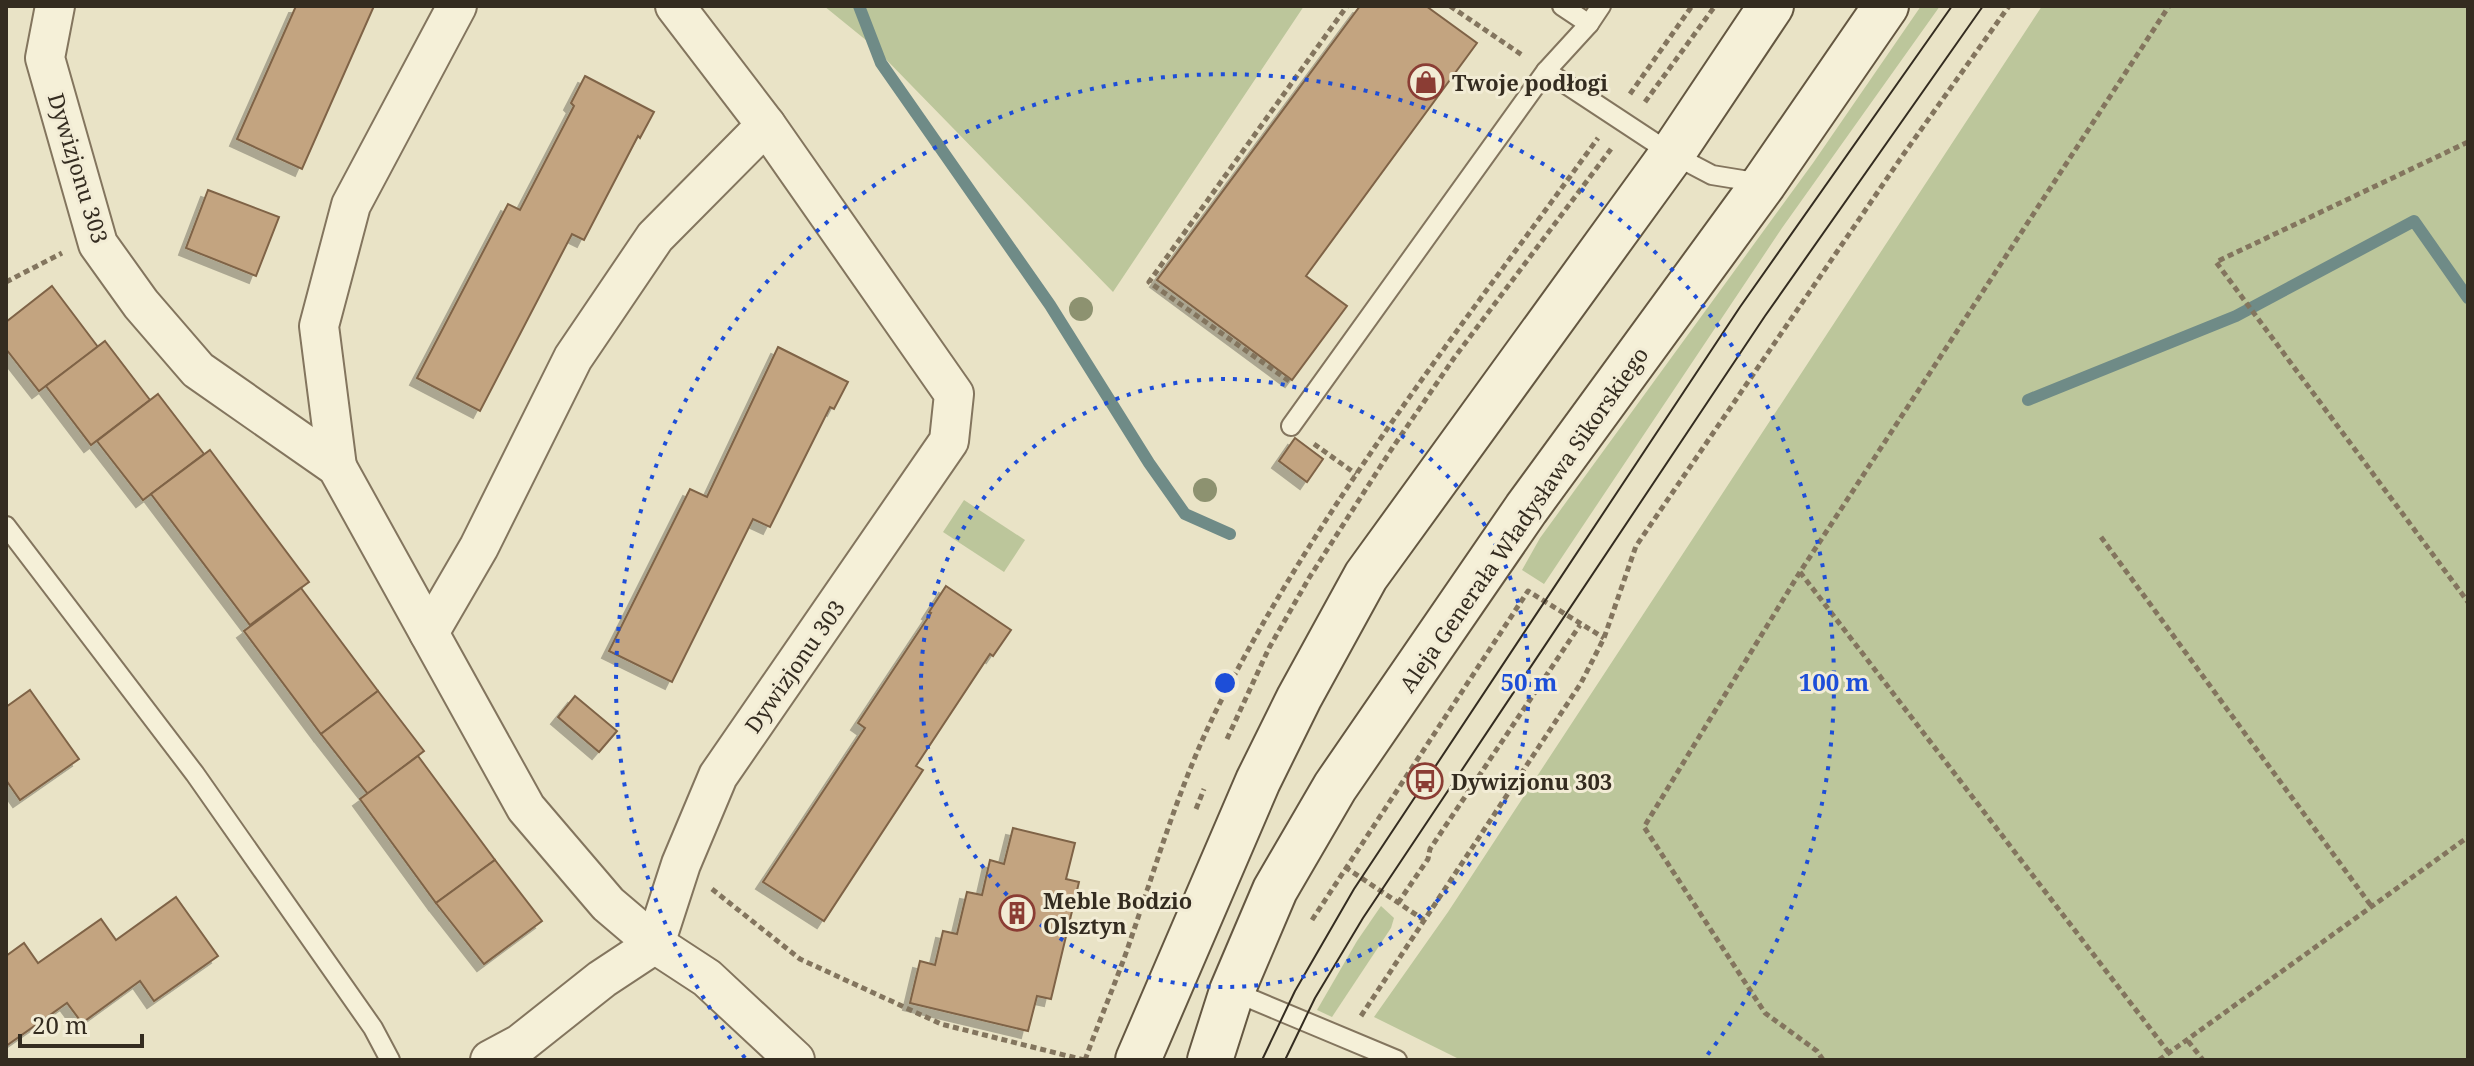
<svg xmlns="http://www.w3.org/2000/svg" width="2474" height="1066" font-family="'Noto Serif',serif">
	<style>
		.green { fill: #bcc69b }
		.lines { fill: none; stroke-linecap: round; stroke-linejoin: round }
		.stream { stroke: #6f8b87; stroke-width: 12 }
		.building { fill: #c3a480; stroke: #7f6346; stroke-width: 2; filter: url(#shadow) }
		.lane-casing { stroke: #83755e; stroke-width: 22 }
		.street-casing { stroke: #83755e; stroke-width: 42 }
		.secondary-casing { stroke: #645741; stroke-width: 48 }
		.path { stroke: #83755e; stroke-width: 5; stroke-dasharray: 6 4; stroke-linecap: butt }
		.lane { stroke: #f5f0d8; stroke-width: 18 }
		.street { stroke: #f5f0d8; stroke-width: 38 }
		.secondary { stroke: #f5f0d8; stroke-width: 44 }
		.tram { stroke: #342c20; stroke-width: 2 }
		.tree { fill: #8d9270 }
		.ring { fill: none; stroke: #1d4ed8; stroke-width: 4; stroke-dasharray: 4 8 }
		.labels { text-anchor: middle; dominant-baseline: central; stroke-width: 6; stroke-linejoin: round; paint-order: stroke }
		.poi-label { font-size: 22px; font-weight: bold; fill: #342c20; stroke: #f2ecd5; text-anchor: start }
		.street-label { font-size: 22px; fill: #342c20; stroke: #f2ecd5 }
		.centre { fill: #1d4ed8; stroke: #f2ecd5; stroke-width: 4 }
		.ring-label { font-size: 24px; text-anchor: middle; font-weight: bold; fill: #1d4ed8; stroke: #f2ecd5; stroke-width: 6; stroke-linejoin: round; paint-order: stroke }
	</style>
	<defs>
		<filter id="shadow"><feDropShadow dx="-7" dy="7" stdDeviation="0" flood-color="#0004"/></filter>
	</defs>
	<rect width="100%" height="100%" fill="#e9e3c6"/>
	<g class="green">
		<polygon points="824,6 1304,6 1113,292 872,45"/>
		<polygon points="1921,6 1940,6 1782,228 1544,584 1522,570 1540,538 1813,163"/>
		<polygon points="2042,6 2468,6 2468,1060 1461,1060 1374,1017 1448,912"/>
		<polygon points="964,500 1025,540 1004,572 943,532"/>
		<polygon points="1381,906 1394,918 1391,928 1332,1017 1317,1010 1357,941"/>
	</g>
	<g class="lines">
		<g class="stream">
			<polyline points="859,6 881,63 1050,305 1149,463 1185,514 1230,534"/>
			<polyline points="2028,400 2236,316 2414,221 2468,298"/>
		</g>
	</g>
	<g class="building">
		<polygon points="296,6 374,6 302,169 237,139"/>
		<polygon points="1360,6 1426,6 1477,43 1306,276 1347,306 1292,380 1157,280"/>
		<polygon points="585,76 654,112 640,138 638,136 584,240 572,234 480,411 417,378 508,204 520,210 574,106 571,103"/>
		<polygon points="208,190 279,217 256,276 186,248"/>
		<polygon points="52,286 98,347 39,391 6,349 6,322"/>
		<polygon points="105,341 150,400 91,445 46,386"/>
		<polygon points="778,347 848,382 834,409 830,407 770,527 753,519 672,682 609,651 690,489 707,497"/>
		<polygon points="158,394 204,454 143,500 97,441"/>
		<polygon points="1295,438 1323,459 1307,482 1279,461"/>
		<polygon points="210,450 309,582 250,625 151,494"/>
		<polygon points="946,586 1011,630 993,656 990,654 916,766 923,770 824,921 763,882 865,728 858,723 931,613 929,612"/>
		<polygon points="301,588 378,691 321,734 244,631"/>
		<polygon points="30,690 79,759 20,800 6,780 6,707"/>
		<polygon points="378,691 424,751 368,794 321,734"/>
		<polygon points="575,696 617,731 599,752 558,717"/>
		<polygon points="418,756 495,860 436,903 360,799"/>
		<polygon points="1013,828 1075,843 1066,879 1079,882 1051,999 1037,996 1028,1031 910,1003 920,961 935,965 943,931 957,934 967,892 982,895 990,860 1004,864"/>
		<polygon points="495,860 542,921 484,964 436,903"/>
		<polygon points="176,897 218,956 154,1001 140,981 82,1023 67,1003 6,1046 6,956 24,943 38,963 101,919 116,940"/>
	</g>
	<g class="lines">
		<defs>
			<g id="lane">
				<polyline points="1562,6 1589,24"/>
				<polyline points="1546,71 1672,154 1712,175 1761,183"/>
				<polyline points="1291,426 1546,71 1589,24 1601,6"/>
				<polyline points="6,526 195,774 373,1028 390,1060"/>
				<polyline points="1232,991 1397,1060"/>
			</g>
			<g id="street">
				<polyline points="55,6 45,58 98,244 141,304 198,370 337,467 526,808 608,904 655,944 707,978 795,1060"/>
				<polyline points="675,6 766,125"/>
				<polyline points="337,467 319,326 351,205 457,6"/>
				<polyline points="429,633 479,547 573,358 655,237 766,125 954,394 949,441 718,776 681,864 655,944"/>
				<polyline points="490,1060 520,1044 602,979 655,944"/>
			</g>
			<g id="secondary">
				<polyline points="1138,1060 1258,781 1299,698 1366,576 1672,154 1771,6"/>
				<polyline points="1210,1060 1232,991 1275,890 1335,787 1526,509 1764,183 1886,6"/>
			</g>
		</defs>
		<use href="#lane" class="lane-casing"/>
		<use href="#street" class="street-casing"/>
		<use href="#secondary" class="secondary-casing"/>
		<g class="path">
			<polyline points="1450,6 1522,55"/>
			<polyline points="1630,94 1692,6"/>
			<polyline points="1645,102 1715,6"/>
			<polyline points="2468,142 2216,262 2468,602"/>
			<polyline points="6,282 62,253"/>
			<polyline points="1289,381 1149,282 1347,6"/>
			<polyline points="1314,444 1356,474"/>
			<polyline points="2101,537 2372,907"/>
			<polyline points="1800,572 2169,1053"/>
			<polyline points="1227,739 1269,648 1309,578 1391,450 1454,358 1611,149"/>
			<polyline points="1196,809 1204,789"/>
			<polyline points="1345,867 1424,920"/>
			<polyline points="712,889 800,959 941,1024 1084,1060"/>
			<polyline points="1398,903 1428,859 1430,849 1580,625"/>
			<polyline points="1312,920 1528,591 1604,638"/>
			<polyline points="1361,1016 1581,683 1604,638 1636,546 1903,155 2009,6"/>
			<polyline points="2188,1041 2203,1060"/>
			<path d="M1085 1060C1098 1024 1113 989 1126 953 1156 867 1180 780 1222 699 1325 498 1466 321 1598 138"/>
			<polyline points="1823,1060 1817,1051 1765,1013 1644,827 1800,572 2169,6"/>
			<polyline points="2159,1060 2468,837"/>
		</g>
		<use href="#lane" class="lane"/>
		<use href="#street" class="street"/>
		<use href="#secondary" class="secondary"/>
		<g class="tram">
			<polyline points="1262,1060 1295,991 1354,889 1740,307 1952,6"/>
			<polyline points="1285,1060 1315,998 1363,918 1765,316 1983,6"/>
		</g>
	</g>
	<g class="tree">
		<circle cx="1081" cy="309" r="12"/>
		<circle cx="1205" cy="490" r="12"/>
	</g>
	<g class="ring">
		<circle cx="1225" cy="683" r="304"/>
		<path d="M745 1058A609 609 0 1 1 1705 1058"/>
	</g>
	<defs>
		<symbol id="shop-ring" viewBox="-11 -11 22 22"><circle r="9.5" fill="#f2ecd5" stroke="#8b3d34" stroke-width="1.5"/><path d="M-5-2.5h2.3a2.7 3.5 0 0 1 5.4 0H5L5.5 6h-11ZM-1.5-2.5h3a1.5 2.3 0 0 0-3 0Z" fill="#8b3d34"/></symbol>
		<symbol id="bus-ring" viewBox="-11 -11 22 22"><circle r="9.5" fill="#f2ecd5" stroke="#8b3d34" stroke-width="1.5"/><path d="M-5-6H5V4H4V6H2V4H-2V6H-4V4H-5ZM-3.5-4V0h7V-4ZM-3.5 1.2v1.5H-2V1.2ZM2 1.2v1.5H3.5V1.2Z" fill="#8b3d34"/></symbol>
		<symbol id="building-ring" viewBox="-11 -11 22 22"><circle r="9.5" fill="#f2ecd5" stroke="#8b3d34" stroke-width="1.5"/><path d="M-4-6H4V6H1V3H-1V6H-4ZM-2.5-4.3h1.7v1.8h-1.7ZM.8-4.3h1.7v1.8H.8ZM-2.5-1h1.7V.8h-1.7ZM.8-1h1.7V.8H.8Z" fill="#8b3d34"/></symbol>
	</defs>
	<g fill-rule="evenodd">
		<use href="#shop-ring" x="1406" y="62" width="40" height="40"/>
		<use href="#bus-ring" x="1405" y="761" width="40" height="40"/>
		<use href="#building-ring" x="997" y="893" width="40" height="40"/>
	</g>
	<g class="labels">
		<g class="poi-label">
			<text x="1452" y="82">Twoje podłogi</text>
			<text x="1451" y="781">Dywizjonu 303</text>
			<text x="1043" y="900">Meble Bodzio<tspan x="1043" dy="25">Olsztyn</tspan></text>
		</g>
		<g class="street-label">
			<text transform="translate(79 168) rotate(73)">Dywizjonu 303</text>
			<text transform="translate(1523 519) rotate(-55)">Aleja Generała Władysława Sikorskiego</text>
			<text transform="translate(794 666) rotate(-55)">Dywizjonu 303</text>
		</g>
	</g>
	<circle cx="1225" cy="683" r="12" class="centre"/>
	<g class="ring-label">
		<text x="1529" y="691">50 m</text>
		<text x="1834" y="691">100 m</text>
	</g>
	<rect width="2474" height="1066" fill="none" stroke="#342c20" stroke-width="16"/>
	<path d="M20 1034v12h122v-12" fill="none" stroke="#342c20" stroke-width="4"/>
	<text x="32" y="1034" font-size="24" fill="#342c20" stroke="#f2ecd5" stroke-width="6" paint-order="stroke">20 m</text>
</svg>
